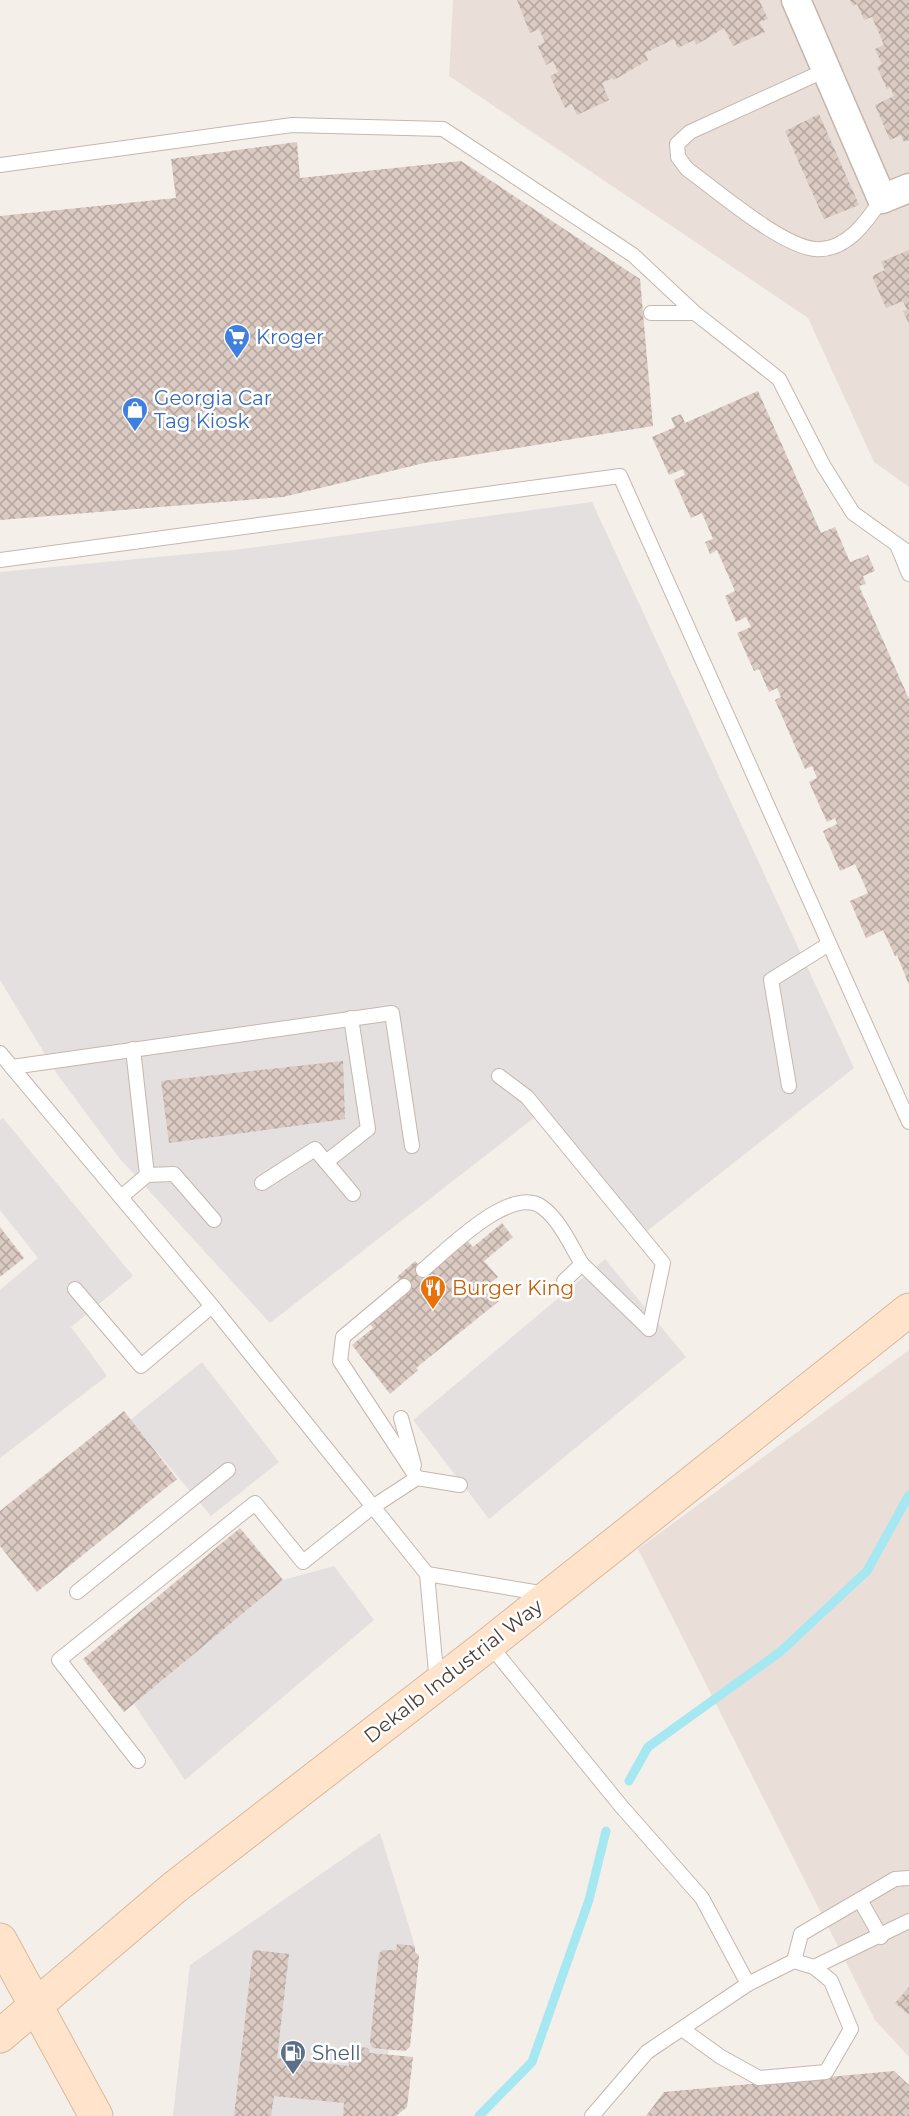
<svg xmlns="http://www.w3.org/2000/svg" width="909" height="2116" font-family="Montserrat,sans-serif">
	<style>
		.residential { fill: #e9dfd8 }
		.parking { fill: #e4e0df }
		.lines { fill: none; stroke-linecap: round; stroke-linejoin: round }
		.stream { stroke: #a6e8f2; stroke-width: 9 }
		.building { fill: url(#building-cross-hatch) }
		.service-casing { stroke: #c4b7af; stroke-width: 16 }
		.minor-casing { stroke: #c4b7af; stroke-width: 31 }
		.secondary-casing { stroke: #d9b89c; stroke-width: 35 }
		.service { stroke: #fff; stroke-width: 14 }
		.minor { stroke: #fff; stroke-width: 28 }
		.secondary { stroke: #ffe4cb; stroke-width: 33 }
		.labels { text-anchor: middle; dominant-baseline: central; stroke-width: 5; stroke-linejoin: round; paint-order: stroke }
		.shop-label { font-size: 20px; fill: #366cbe; stroke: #fff; text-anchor: start }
		.food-label { font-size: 20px; fill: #c56008; stroke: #fff; text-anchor: start }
		.street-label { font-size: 20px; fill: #4a3e38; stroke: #fff }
		.service-label { font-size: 20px; fill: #4e5e75; stroke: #fff; text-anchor: start }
	</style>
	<defs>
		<pattern id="building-cross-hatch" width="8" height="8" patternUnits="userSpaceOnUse" patternTransform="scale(1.5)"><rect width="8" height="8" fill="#dacac2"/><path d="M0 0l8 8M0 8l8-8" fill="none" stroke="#b3a59f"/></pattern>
	</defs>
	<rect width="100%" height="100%" fill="#f5efea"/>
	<g class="residential">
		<polygon points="453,0 909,0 909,487 874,462 808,318 449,76"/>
		<polygon points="909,1350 909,2057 875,2020 638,1549"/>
	</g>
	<g class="parking">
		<polygon points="592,502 854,1068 642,1235 539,1114 270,1323 120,1159 57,1074 0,980 0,572 242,549"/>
		<polygon points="3,1118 133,1276 71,1327 107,1376 0,1458 0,1290 38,1258 0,1210 0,1120"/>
		<polygon points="605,1259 686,1357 489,1519 413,1420"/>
		<polygon points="202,1362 279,1462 211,1516 130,1420"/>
		<polygon points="334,1566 374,1620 185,1780 134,1704 283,1580"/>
		<polygon points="380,1833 415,1946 372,2116 173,2116 190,1965"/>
	</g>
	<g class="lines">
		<g class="stream">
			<polyline points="629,1781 648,1747 780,1652 867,1571 909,1495"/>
			<polyline points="479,2116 532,2062 589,1900 606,1831"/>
		</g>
	</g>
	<g class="building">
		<polygon points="517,0 759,0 768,19 759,22 765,32 733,46 724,28 696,45 694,40 678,48 674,39 645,53 648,60 614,80 613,78 602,83 609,100 577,115 572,104 565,108 550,76 558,72 553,61 546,65 538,46 545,42 539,29 530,33"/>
		<polygon points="850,0 909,0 909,140 904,142 901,135 890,140 875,105 894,96 890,87 887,89 877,67 882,64 875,49 884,45 872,17 864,20 857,4 853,6"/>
		<polygon points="819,114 859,205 824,219 785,131"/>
		<polygon points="297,142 300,178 461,161 640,279 653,426 424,463 283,497 0,520 0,216 176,198 171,159"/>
		<polygon points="909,250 909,324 903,311 907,310 903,301 886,308 872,276 885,270 881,262"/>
		<polygon points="758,391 821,533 835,527 850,562 868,555 875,571 863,576 866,584 859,586 909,699 909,985 897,955 895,956 883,930 866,938 850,901 868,893 855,864 840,871 823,831 837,824 835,818 827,822 809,782 817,778 812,766 805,769 775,700 781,697 777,688 769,692 759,669 754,671 737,633 751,627 746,617 736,622 725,596 735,591 717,550 710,554 705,542 713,539 702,513 691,518 674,480 685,475 683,469 669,475 652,437 675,427 671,418 681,414 685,423"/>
		<polygon points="343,1061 345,1119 169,1143 161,1081"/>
		<polygon points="502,1223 513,1237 484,1261 498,1277 487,1286 499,1301 416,1368 418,1370 390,1394 352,1345 373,1328 367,1320 406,1288 397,1277 415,1261 425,1273 466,1239 473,1247"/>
		<polygon points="0,1227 24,1258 0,1277"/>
		<polygon points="124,1411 177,1479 37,1592 0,1546 0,1511"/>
		<polygon points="240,1528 283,1580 124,1712 83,1659"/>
		<polygon points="397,1944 415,1946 415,1952 419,1956 410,2047 405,2051 373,2048 370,2043 379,1954 382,1950 396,1950"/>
		<polygon points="253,1950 289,1954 277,2058 349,2066 351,2049 354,2046 368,2048 370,2053 413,2057 407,2107 396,2116 343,2116 344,2103 274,2096 271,2116 234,2116"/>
		<polygon points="909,1987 909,2015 895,2003"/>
		<polygon points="894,2071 909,2085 909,2116 646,2116 664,2092"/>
	</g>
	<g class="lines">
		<defs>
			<g id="service">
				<path d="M826 70 690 132 677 144 678 157 687 169C716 190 781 246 815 249 846 252 867 221 882 199"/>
				<polyline points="0,165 292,125 443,129 633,255 695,313"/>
				<polyline points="651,313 695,313 779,379 823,465 853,513 909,553"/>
				<polyline points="898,547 909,574"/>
				<polyline points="0,560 620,476 909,1122"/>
				<polyline points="0,1053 212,1306 427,1574 437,1683"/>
				<polyline points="12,1067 392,1013 412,1146"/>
				<polyline points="499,1076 527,1097 663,1263 649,1329"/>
				<polyline points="789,1086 771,980 829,944"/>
				<polyline points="326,1162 368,1129 351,1018"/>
				<polyline points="147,1175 174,1174 214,1220"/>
				<polyline points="262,1183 315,1149 353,1194"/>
				<polyline points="121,1197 147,1175 133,1049"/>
				<path d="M423 1270C447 1250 511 1184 542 1207 560 1220 571 1246 582 1264"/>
				<polyline points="564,1281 582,1264 649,1329"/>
				<polyline points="404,1286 343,1337 340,1361 417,1478"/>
				<polyline points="75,1289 141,1366 212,1306"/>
				<polyline points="401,1418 414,1465"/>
				<polyline points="427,1574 546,1594"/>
				<polyline points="77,1592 228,1470"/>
				<polyline points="489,1644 621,1806 702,1898 748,1984"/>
				<polyline points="138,1761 59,1660 255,1503 303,1562 371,1508 417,1478 460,1485"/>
				<polyline points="860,1900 881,1937"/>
				<polyline points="794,1961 801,1934 895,1879 909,1878"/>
				<polyline points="682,2029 721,2057 759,2078 826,2072 851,2029 831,1981 814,1967"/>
				<polyline points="592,2116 647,2052 748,1984 794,1961 814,1967 909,1921"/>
			</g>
			<polyline id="minor" points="796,0 882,199 909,188"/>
			<g id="secondary">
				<polyline points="0,1940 96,2116"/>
				<polyline points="0,2036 175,1887 489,1644 909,1310"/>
			</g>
		</defs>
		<use href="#service" class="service-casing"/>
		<use href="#minor" class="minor-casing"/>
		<use href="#secondary" class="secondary-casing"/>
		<use href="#service" class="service"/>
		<use href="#minor" class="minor"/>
		<use href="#secondary" class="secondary"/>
	</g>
	<defs>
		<symbol id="supermarket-pin" viewBox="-11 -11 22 30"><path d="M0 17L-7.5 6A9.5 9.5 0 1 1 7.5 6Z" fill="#3f7fe0" stroke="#fff"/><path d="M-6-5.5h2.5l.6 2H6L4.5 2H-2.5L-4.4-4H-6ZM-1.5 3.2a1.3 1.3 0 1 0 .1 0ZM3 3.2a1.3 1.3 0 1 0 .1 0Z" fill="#fff"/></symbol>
		<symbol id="shop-pin" viewBox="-11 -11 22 30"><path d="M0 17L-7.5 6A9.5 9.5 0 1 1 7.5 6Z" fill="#3f7fe0" stroke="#fff"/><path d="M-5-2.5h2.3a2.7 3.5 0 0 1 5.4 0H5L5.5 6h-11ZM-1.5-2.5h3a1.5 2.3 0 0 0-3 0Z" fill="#fff"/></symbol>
		<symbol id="restaurant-pin" viewBox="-11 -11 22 30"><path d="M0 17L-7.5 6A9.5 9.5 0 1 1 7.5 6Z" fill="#e8710a" stroke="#fff"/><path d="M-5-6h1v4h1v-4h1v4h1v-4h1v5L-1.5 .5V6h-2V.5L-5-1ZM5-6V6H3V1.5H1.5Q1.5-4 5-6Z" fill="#fff"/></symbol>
		<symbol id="fuel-pin" viewBox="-11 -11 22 30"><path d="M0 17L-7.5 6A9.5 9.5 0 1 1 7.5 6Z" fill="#5c6f8a" stroke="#fff"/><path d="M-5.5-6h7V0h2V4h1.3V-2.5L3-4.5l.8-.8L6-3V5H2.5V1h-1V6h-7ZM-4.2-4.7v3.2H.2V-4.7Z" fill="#fff"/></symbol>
	</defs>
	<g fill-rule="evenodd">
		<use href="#supermarket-pin" x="222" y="322" width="30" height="40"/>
		<use href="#shop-pin" x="120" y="395" width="30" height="40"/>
		<use href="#restaurant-pin" x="418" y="1273" width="30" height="40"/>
		<use href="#fuel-pin" x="278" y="2038" width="30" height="40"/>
	</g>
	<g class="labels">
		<g class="shop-label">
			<text x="256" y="337">Kroger</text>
			<text x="154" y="398">Georgia Car<tspan x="154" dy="23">Tag Kiosk</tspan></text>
		</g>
		<g class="food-label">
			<text x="452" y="1288">Burger King</text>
		</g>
		<g class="street-label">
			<text transform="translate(453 1671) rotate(-38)">Dekalb Industrial Way</text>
		</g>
		<g class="service-label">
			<text x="312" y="2053">Shell</text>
		</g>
	</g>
</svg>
